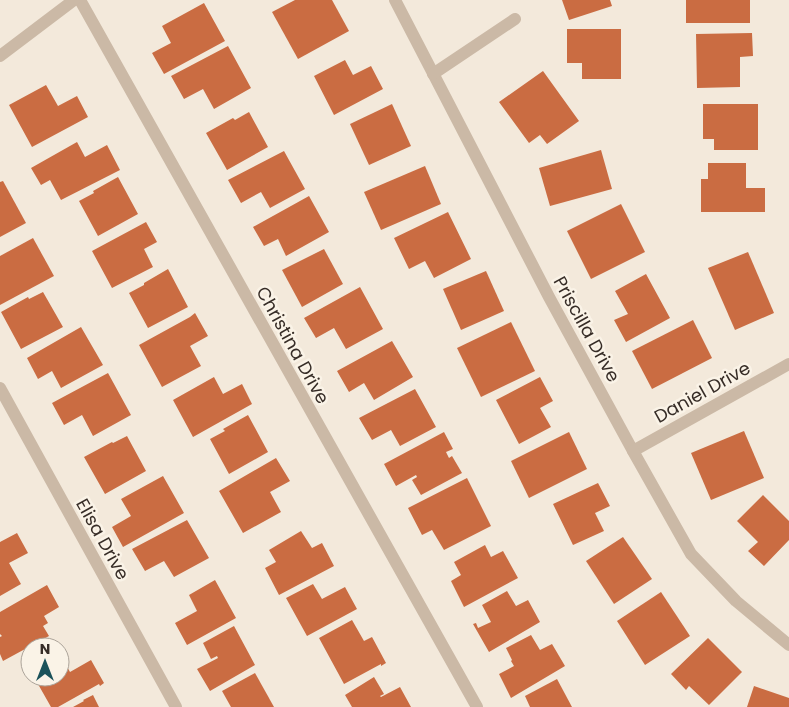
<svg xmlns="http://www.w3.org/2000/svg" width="789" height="707" font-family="Poppins,sans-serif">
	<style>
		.building { fill: #ca6c42 }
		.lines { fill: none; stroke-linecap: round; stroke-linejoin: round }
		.minor { stroke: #cbb9a6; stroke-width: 12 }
		.tertiary { stroke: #cbb9a6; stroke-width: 12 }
		.labels { text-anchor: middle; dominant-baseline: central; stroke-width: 5; stroke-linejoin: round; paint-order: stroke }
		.street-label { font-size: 18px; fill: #372d27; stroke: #faf3e7 }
	</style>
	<rect width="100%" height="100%" fill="#f3e9db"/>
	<g class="building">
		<polygon points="295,0 332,0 349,31 298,59 272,12"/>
		<polygon points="562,0 610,0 612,6 569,20"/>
		<rect x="686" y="0" width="64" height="23"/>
		<polygon points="204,3 225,41 164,74 152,53 171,43 162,26"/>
		<polygon points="567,29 621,29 621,79 582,79 582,63 567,63"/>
		<polygon points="752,33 753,56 740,57 740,87 697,88 696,34"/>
		<polygon points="228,46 251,88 214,109 203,89 184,99 171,76"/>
		<polygon points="345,60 353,75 371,66 383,89 334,115 314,76"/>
		<polygon points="543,71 579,121 547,144 540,135 529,143 499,102"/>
		<polygon points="46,85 58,106 77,96 88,117 32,147 9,105"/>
		<polygon points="392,104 411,146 369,165 350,124"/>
		<polygon points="703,104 758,104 758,150 714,150 714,139 703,139"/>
		<polygon points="249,112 268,147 227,170 206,133 233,118 235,120"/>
		<polygon points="77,142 85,157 107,145 120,170 61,200 50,180 41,185 31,168"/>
		<polygon points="601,150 612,189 550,206 539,168"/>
		<polygon points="284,151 305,189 270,208 261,192 241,203 228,180"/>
		<polygon points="708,163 746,163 746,188 765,188 765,212 701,212 701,179 708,179"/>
		<polygon points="425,166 441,204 381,230 364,192"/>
		<polygon points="118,177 138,214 98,236 79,201 94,193 93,191"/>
		<polygon points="3,181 26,223 0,237 0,182"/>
		<polygon points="309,196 329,232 286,256 278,239 264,246 253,227"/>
		<polygon points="621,204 645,252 591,279 567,231"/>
		<polygon points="448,212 471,259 434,278 425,261 409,269 394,238"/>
		<polygon points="146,222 157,242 144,249 153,267 112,288 92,251"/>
		<polygon points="33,238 54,276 0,305 0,256"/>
		<polygon points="324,249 343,284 302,307 282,270"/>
		<polygon points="748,252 774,313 735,330 708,268"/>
		<polygon points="168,269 188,307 148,328 129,293 144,285 144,283"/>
		<polygon points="486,271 504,311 461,330 443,289"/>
		<polygon points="646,274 670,318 626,342 614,320 628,314 615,291"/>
		<polygon points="360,287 383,329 346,349 334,328 316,338 304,318"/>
		<polygon points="43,292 63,327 21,349 1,312 28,297 29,299"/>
		<polygon points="195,313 208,336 190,346 201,366 162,387 139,345 190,317"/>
		<polygon points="693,320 712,358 652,389 632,351"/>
		<polygon points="511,322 535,371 481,397 457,348"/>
		<polygon points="81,327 103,365 61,388 52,371 38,379 27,358"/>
		<polygon points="392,341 413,377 374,400 364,383 349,392 337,371"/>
		<polygon points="108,373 131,415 93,436 82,415 64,425 52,403"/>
		<polygon points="214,377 223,394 242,384 252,404 193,437 173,400"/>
		<polygon points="540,377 553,401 540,408 551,427 519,444 496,400"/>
		<polygon points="415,389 436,427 400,446 391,430 372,440 359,418"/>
		<polygon points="248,415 268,452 229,474 210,439 225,431 223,429"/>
		<polygon points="744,431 764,478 711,500 691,453"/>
		<polygon points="444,432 453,449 446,452 449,458 452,456 462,473 421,495 412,480 417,477 416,475 396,486 384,464"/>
		<polygon points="569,432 587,469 529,498 511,461"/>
		<polygon points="127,436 146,471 105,494 84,457 112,442 113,443"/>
		<polygon points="276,458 290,481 270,492 281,512 243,533 219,491"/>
		<polygon points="163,476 184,513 123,547 112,527 131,516 121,499"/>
		<polygon points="467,478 491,526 444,550 432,530 422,535 408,508"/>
		<polygon points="598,483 610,506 595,513 604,531 573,545 553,504"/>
		<polygon points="763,495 789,521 789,540 764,566 748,551 758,542 737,521"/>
		<polygon points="187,520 209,558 174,577 164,561 145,571 132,549"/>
		<polygon points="301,531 312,548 322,543 334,566 279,595 265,568 276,562 269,550"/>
		<polygon points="17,533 28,553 9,563 21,584 0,596 0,542"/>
		<polygon points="623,537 652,579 614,604 586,561"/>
		<polygon points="485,545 491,557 503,551 518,578 464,607 451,581 461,575 454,562"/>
		<polygon points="215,580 236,618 187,645 175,623 197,611 189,595"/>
		<polygon points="313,584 322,599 345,587 357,609 307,636 286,598"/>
		<polygon points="47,585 59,607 44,616 48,623 43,626 49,636 3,661 0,654 0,637 2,636 0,634 0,612"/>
		<polygon points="507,591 516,606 528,600 540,622 489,652 473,624 476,623 478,628 491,622 482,605"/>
		<polygon points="661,592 690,636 645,665 617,621"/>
		<polygon points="352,620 364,641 372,637 386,663 381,666 381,664 344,684 319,638"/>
		<polygon points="234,626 255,665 210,691 197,669 218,658 217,656 211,659 203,643"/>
		<polygon points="531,635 540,650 552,644 565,666 511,698 499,674 514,666 511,661 512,660 506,648"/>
		<polygon points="708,638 742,672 709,705 689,686 686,690 671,674"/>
		<polygon points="61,656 70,672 91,660 104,683 100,686 99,684 58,707 51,707 34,677 60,677 60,657"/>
		<polygon points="255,673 274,707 231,707 222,691"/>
		<polygon points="374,677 384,694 380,696 381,697 400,687 411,707 352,707 345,695"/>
		<polygon points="557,679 572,707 530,707 525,696"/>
		<polygon points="754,686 789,698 789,707 747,707"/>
		<polygon points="93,695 99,707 73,707 84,701 83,700"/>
	</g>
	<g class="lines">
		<g class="minor">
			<polyline points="80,0 477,707"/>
			<polyline points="395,0 549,297 633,451 789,364"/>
			<polyline points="0,56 74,0"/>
			<polyline points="433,74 515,19"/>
			<polyline points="0,388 176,707"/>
		</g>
		<polyline class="tertiary" points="633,451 691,554 736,601 789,645"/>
	</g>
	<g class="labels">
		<g class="street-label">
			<text transform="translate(587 329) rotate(61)">Priscilla Drive</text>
			<text transform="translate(293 345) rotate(61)">Christina Drive</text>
			<text transform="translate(702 392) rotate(-29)">Daniel Drive</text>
			<text transform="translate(103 539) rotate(61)">Elisa Drive</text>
		</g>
	</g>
	<g transform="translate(45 662)"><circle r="24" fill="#faf3e7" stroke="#aca49a"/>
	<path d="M0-4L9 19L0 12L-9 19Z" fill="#1b525a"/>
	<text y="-8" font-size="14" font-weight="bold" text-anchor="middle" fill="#372d27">N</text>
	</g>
</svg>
